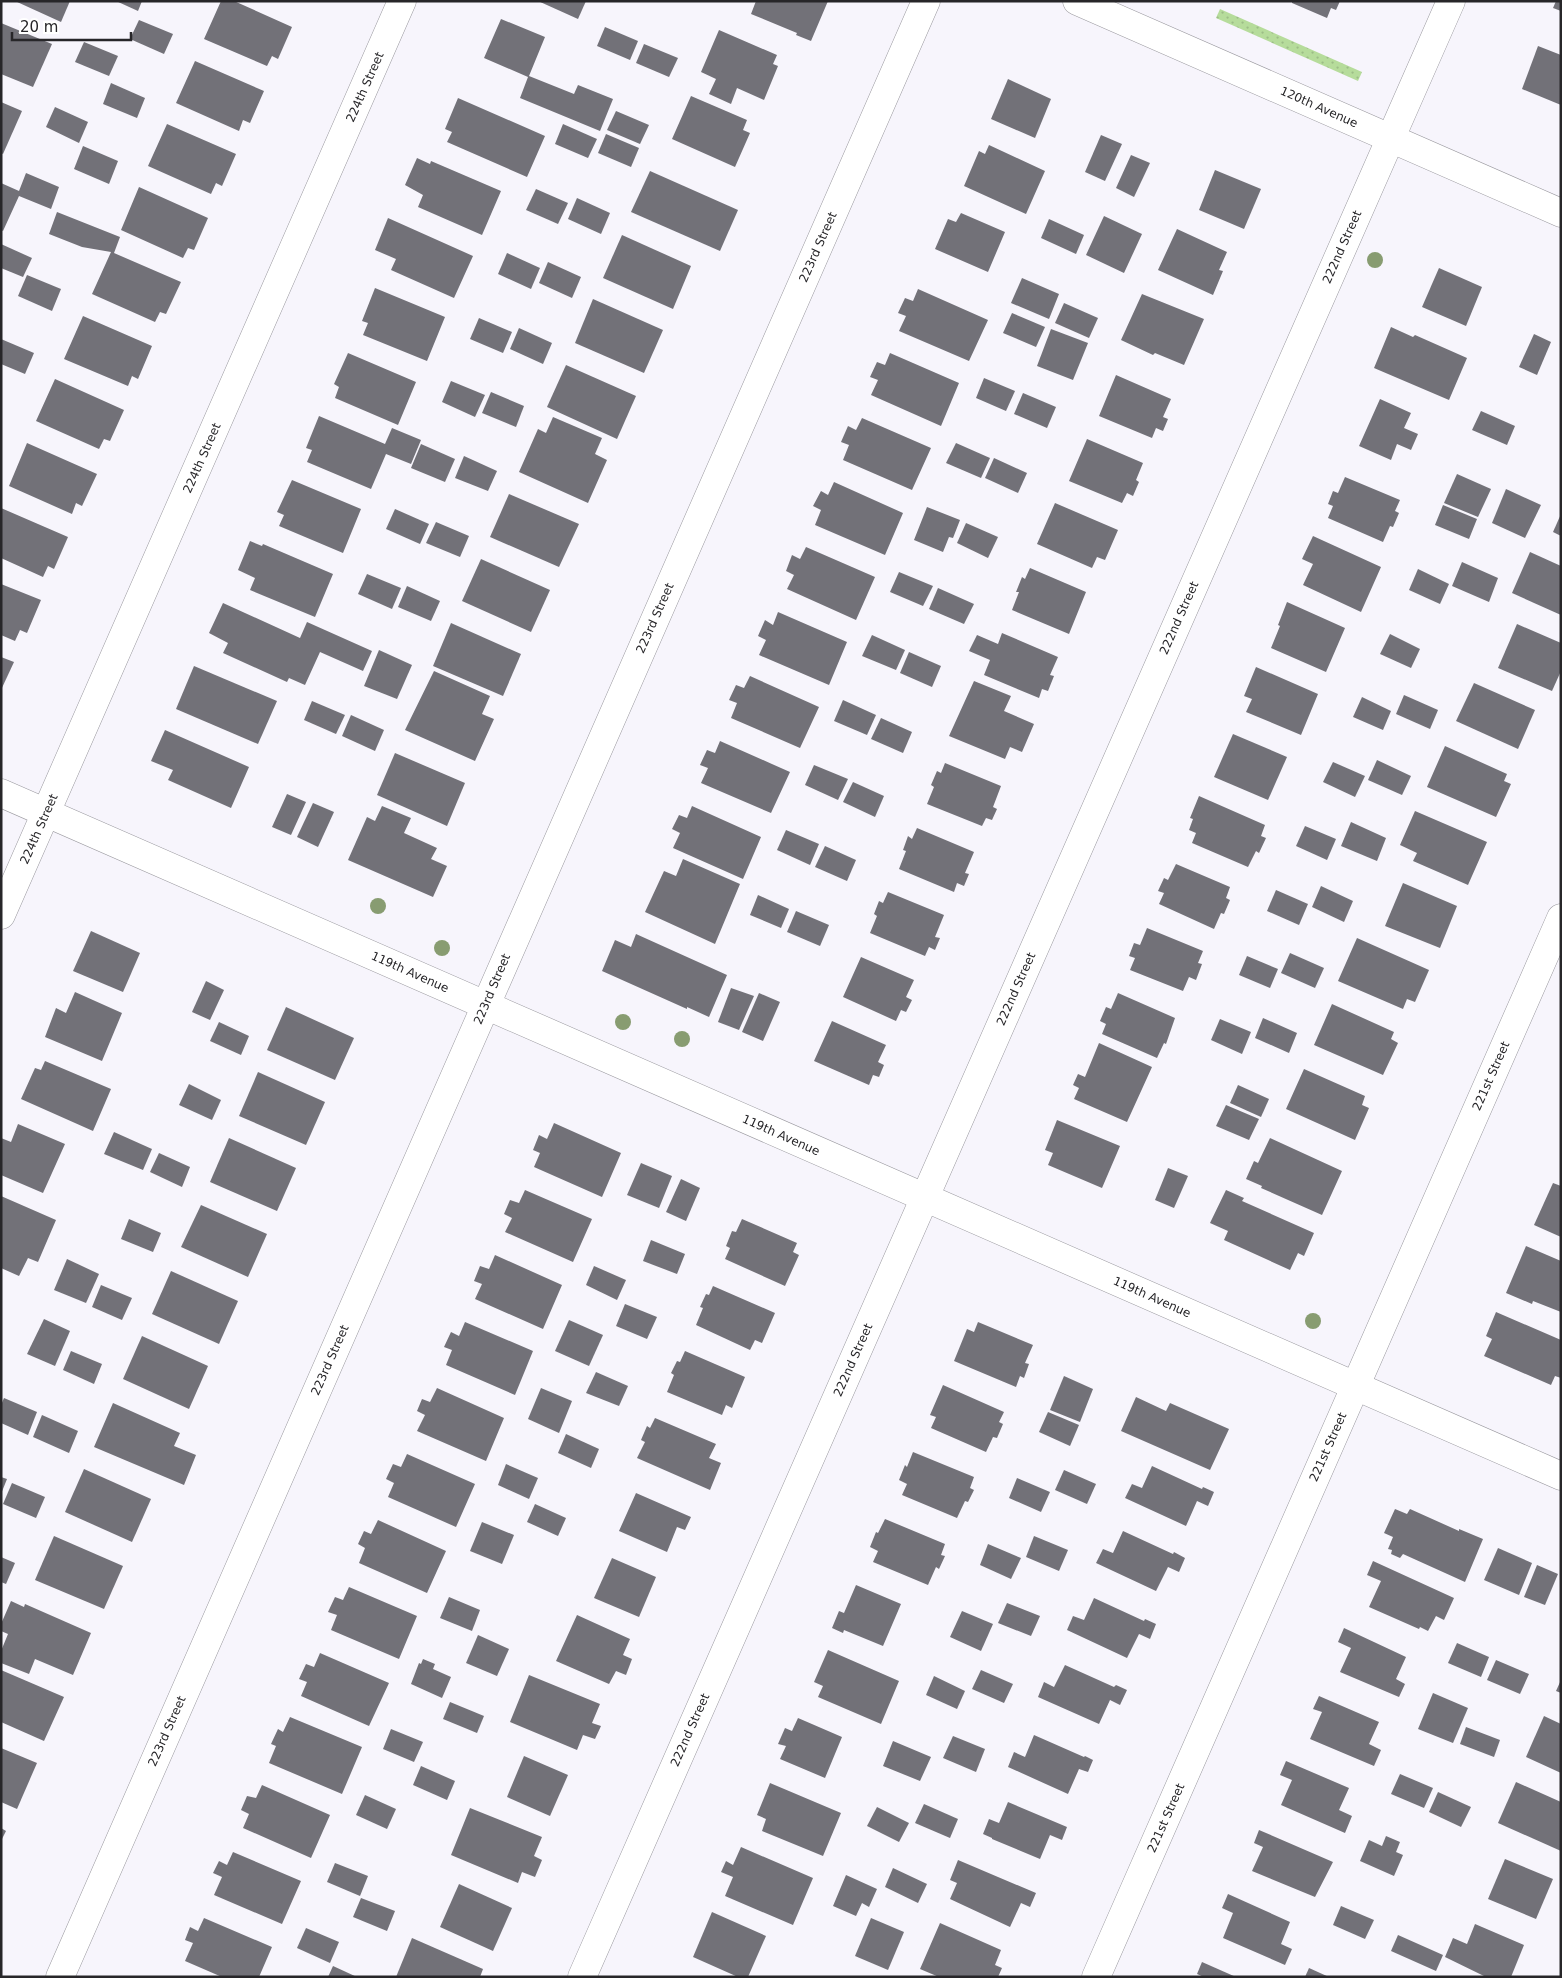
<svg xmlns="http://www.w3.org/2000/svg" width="1562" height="1978" font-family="'DejaVu Sans',sans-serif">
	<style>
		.green { fill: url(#green-dots) }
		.building { fill: #727178 }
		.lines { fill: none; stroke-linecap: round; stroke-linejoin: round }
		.street-casing { stroke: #9a999f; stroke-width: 29 }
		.secondary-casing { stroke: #9a999f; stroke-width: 29 }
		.street { stroke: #fff; stroke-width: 28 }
		.secondary { stroke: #fff; stroke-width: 28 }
		.tree { fill: #889c71 }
		.labels { text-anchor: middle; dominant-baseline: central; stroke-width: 4; stroke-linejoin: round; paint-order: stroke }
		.street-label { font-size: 12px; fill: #272629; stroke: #fff }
	</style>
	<defs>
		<pattern id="green-dots" width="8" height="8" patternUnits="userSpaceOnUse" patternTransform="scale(1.25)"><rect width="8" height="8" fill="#b6dc9b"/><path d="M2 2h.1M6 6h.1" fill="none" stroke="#9cbd86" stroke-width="1.8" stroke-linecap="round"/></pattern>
	</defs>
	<rect width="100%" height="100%" fill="#f7f5fc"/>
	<polygon class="green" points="1220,9 1362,72 1358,81 1216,18"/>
	<g class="building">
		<polygon points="15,1 70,1 61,22"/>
		<polygon points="116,1 142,1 138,11"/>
		<polygon points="221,1 234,1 292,27 278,59 272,56 267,66 204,39"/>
		<polygon points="538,1 586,1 578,19"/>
		<polygon points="756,1 828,1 811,41 796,35 797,33 751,14"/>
		<polygon points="1292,1 1340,1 1336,10 1331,8 1327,18 1292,3"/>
		<polygon points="1556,1 1561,1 1561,11 1553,8"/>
		<polygon points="501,19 545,37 529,76 574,94 578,85 613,99 600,131 520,98 528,77 484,58"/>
		<polygon points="139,20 173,34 164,54 130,39"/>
		<polygon points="1,23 52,44 33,87 1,74"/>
		<polygon points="605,27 638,41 630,60 597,46"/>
		<polygon points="719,30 777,55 773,64 778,66 764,100 737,88 731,104 709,94 716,79 701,72"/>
		<polygon points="84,42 118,56 109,76 75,62"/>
		<polygon points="644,44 678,58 669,77 636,63"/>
		<polygon points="1538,46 1561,55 1561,105 1522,89"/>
		<polygon points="195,61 264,91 250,123 243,120 239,131 176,103"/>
		<polygon points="1008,79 1051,99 1035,138 991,119"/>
		<polygon points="111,83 145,98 137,118 103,104"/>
		<polygon points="691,96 747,120 743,130 750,133 735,167 672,139"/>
		<polygon points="458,98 545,136 527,177 447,142 452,132 445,129"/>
		<polygon points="1,102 22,111 3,154 1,153"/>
		<polygon points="55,107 88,122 79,143 46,127"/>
		<polygon points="616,111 649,125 640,144 607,130"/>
		<polygon points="167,124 236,154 222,186 216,183 211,194 148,166"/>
		<polygon points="563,124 597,139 588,158 555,144"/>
		<polygon points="606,134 639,148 631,167 598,153"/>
		<polygon points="1101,135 1122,144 1105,181 1085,172"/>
		<polygon points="989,145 1045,171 1026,214 964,186 979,151 985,154"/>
		<polygon points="83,146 118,161 109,184 74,169"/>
		<polygon points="1131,155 1150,163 1134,197 1116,188"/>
		<polygon points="417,158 430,164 431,161 501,191 482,235 418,207 423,195 405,185"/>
		<polygon points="1215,170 1261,189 1244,229 1199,210"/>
		<polygon points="650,171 738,210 720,251 631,212"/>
		<polygon points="26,173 59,187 51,209 19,196 3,231 1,230 1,183 19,191"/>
		<polygon points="139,187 208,218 194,250 188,248 183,258 121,230"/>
		<polygon points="536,189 568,203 558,224 526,210"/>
		<polygon points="577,198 610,213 601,234 568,219"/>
		<polygon points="57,212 120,237 114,253 181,282 166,314 160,312 155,322 92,294 111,252 82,247 49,234"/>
		<polygon points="961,213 1005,232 988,272 935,249 948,219 956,222"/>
		<polygon points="1104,216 1142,234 1124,273 1086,255"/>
		<polygon points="388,218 473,256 454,298 391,270 396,259 375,250"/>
		<polygon points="1049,219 1084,235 1076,254 1041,238"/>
		<polygon points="1177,229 1227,252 1219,270 1223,271 1213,295 1158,270"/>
		<polygon points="622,235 691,266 673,309 603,278"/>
		<polygon points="1,244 32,258 23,277 1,268"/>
		<polygon points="507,253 540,268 531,289 498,274"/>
		<polygon points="548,262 581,277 572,298 539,283"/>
		<polygon points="1439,268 1482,287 1466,326 1422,307"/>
		<polygon points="27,275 61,289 52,311 18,296"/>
		<polygon points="1022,278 1059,294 1049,319 1011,303"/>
		<polygon points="375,288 445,317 427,361 363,335 368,323 362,321"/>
		<polygon points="918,289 988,320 969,361 899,331 906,316 898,313 905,298 913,301"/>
		<polygon points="1142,294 1204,319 1184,365 1155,353 1153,355 1121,340"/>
		<polygon points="593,299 663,330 644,373 575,343"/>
		<polygon points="1064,303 1098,318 1089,338 1055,323"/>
		<polygon points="1012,313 1045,327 1036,347 1003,333"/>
		<polygon points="83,316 152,346 138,379 132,376 128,386 64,359"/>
		<polygon points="479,318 512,332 503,353 470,339"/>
		<polygon points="1391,327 1413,337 1415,335 1467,358 1449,400 1374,368"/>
		<polygon points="519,328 552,343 543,364 510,349"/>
		<polygon points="1051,329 1088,343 1073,380 1037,366"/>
		<polygon points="1534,334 1551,342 1537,375 1519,367"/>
		<polygon points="1,339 34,353 25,374 1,364"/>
		<polygon points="348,353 416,382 398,425 335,398 339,387 334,384"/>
		<polygon points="890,353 959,383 941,426 871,395 878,380 870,377 877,362 885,365"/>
		<polygon points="566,365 636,396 617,439 547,407"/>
		<polygon points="1116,375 1171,399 1163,417 1168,419 1163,431 1156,428 1152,438 1099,416"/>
		<polygon points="984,378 1015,391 1006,411 976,398"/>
		<polygon points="55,379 124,410 110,441 104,439 99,449 36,421"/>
		<polygon points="451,381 485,395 475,417 442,402"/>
		<polygon points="491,392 524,406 516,427 482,413"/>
		<polygon points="1023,393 1056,407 1047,428 1014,414"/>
		<polygon points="1380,399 1411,413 1404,428 1418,434 1411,450 1397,444 1391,460 1359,446"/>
		<polygon points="1481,411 1515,426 1507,445 1472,430"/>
		<polygon points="319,416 385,444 392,428 421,440 411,464 386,454 371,489 307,462 312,450 306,448"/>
		<polygon points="553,417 602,438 595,454 607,460 588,503 519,472 538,429 546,433"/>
		<polygon points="862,418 931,448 912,490 843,460 849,445 841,442 848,426 856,430"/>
		<polygon points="1087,439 1143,463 1136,480 1139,482 1133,496 1127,493 1122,503 1069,481"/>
		<polygon points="27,443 97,474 82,506 76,503 72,514 9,486"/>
		<polygon points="956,443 990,458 981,478 946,463"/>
		<polygon points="421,444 455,459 445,482 411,468"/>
		<polygon points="464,456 497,471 488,491 455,478"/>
		<polygon points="994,458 1027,473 1018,493 985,478"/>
		<polygon points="1457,474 1491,489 1478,517 1444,503"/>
		<polygon points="1345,477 1400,500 1395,511 1399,513 1393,527 1390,526 1383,542 1328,518 1333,506 1328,504 1333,491 1338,493"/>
		<polygon points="292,480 361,509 343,553 279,526 284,515 277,512"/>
		<polygon points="834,482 903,513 885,555 815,525 821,510 813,506 821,491 828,495"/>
		<polygon points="1506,489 1541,505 1525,538 1492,523"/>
		<polygon points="509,494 579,524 559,567 490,537"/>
		<polygon points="1055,503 1118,530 1105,560 1097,557 1092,568 1037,544"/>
		<polygon points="1443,505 1477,519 1469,539 1435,525"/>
		<polygon points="927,507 960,520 953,538 949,537 943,552 914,540"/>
		<polygon points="1,508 68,537 54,569 48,566 43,577 1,558"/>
		<polygon points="395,509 429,524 420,544 386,529"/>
		<polygon points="1561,514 1561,536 1553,532"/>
		<polygon points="436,522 469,536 460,557 426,543"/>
		<polygon points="966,523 998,537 988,558 957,543"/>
		<polygon points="1313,536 1381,567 1361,612 1303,585 1313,564 1302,559"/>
		<polygon points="250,541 262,546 263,544 333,574 315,617 250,590 255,578 238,570"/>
		<polygon points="806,547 875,577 856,620 787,589 794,575 786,571 792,555 800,559"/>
		<polygon points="1530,552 1561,566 1561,615 1512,593"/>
		<polygon points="481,559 550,590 531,632 462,601"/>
		<polygon points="1462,562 1498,578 1489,602 1452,586"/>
		<polygon points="1030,568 1086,592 1069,634 1012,610 1019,592 1016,592 1022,577 1025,579"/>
		<polygon points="1418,569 1449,584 1440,604 1409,590"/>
		<polygon points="899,572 933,586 923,606 890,592"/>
		<polygon points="367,574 401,588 392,609 358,594"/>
		<polygon points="1,584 41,600 27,633 20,630 15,641 1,635"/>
		<polygon points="407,586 440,601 431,621 398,607"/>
		<polygon points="938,588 974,604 964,624 929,609"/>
		<polygon points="1287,602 1345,628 1326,672 1271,648 1280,626 1278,625"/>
		<polygon points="223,603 300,638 307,622 372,651 363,671 320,652 305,685 289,678 287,682 223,653 228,643 209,633"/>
		<polygon points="778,612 847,642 829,685 759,655 766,640 758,636 765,620 773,625"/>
		<polygon points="451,623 521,654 503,696 433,666"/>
		<polygon points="1517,624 1561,643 1561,671 1552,691 1498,668"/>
		<polygon points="1002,633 1058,657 1050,675 1054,676 1048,691 1042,689 1039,698 984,675 990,660 969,651 977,635 998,644"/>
		<polygon points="1390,634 1420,649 1411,668 1380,654"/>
		<polygon points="872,635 905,650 896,670 862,656"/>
		<polygon points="379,650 412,665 397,699 364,686"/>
		<polygon points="909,652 941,666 932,687 900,673"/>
		<polygon points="1,657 14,662 1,690"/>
		<polygon points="194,666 277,701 258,744 176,709"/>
		<polygon points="1256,667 1318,694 1301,735 1246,712 1252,699 1244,696"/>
		<polygon points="434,671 490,696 482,714 494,719 475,761 405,730"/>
		<polygon points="750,676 819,707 800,748 731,718 737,703 729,700 736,685 744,688"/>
		<polygon points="974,681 1011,696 1004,711 1034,724 1022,752 1010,747 1005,759 949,736"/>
		<polygon points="1474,683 1535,710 1518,749 1456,721"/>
		<polygon points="1404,695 1438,710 1430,729 1396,714"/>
		<polygon points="1362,697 1391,711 1383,730 1353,717"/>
		<polygon points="843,700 876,715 867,735 834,721"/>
		<polygon points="312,701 345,715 336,734 304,720"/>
		<polygon points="351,715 384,730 375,751 342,736"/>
		<polygon points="881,718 912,732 903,753 871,739"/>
		<polygon points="165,730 249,767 231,808 168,780 173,770 151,761"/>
		<polygon points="1233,734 1287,757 1268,800 1214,777"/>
		<polygon points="720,741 790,772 771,813 701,783 708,768 700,765 707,750 715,753"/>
		<polygon points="1445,746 1507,774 1504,781 1511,784 1496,817 1427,787"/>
		<polygon points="395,753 465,783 447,826 377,795"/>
		<polygon points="1377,760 1411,776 1402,795 1368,780"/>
		<polygon points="1333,762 1365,776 1355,797 1323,782"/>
		<polygon points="945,763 1001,786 993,807 997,809 992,820 986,818 982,826 927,804 934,787 931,785 937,771 941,773"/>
		<polygon points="814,765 848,779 838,800 805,785"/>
		<polygon points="853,782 884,796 875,817 843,802"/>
		<polygon points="287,794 306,802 291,835 272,827"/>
		<polygon points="1199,796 1265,825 1261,836 1266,838 1259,853 1256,851 1248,867 1192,843 1196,833 1189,830 1193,819 1190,818"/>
		<polygon points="313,803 334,812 318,847 297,837"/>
		<polygon points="382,806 411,818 404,833 437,848 431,859 447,866 433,897 348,860 367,817 375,821"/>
		<polygon points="692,806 761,837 743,879 673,848 680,833 672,829 679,815 687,818"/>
		<polygon points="1415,811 1487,842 1468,885 1413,861 1417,853 1400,845"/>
		<polygon points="1351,822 1386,838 1377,861 1341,846"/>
		<polygon points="1305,826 1336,839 1327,860 1296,846"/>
		<polygon points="917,828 974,852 965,873 969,874 964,886 957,883 954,892 899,869 906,851 903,850 908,836 912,839"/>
		<polygon points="786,830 819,844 810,865 777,850"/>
		<polygon points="825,846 856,860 847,881 815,867"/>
		<polygon points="683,859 740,884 715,944 645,912 664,871 676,876"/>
		<polygon points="1176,864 1230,887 1226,898 1230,900 1224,914 1221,913 1214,929 1159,904 1164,893 1158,891 1164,878 1168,880"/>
		<polygon points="1403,883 1457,906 1440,948 1385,926"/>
		<polygon points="1321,886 1353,901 1344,922 1312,907"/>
		<polygon points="1276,890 1308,904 1299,925 1267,911"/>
		<polygon points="888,892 944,915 935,937 940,938 935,950 929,947 925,956 870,933 877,916 874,914 879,901 883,903"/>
		<polygon points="758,895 789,909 781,928 750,915"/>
		<polygon points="796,911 829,925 820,946 787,932"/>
		<polygon points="1147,928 1203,951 1198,963 1202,964 1196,980 1189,977 1183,991 1130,970 1135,958 1129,956 1134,943 1140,945"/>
		<polygon points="91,931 140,953 123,992 73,971"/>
		<polygon points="636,934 727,975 709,1017 687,1007 687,1009 602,971 615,940 631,947"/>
		<polygon points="1357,938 1429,970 1415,1002 1407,999 1403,1009 1338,981"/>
		<polygon points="1290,953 1324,968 1315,988 1281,973"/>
		<polygon points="1247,956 1278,969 1270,988 1239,975"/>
		<polygon points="861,957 914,980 906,997 912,1000 906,1012 901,1010 896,1021 843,997"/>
		<polygon points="206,981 224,990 210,1020 192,1012"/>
		<polygon points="731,988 754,996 739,1030 718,1022"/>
		<polygon points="75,992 122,1013 102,1061 45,1037 56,1008 66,1013"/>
		<polygon points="759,993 780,1002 763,1041 742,1032"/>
		<polygon points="1118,993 1175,1018 1166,1044 1164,1043 1157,1058 1102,1034 1106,1024 1100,1021 1106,1007 1111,1009"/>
		<polygon points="1332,1004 1394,1032 1391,1039 1398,1043 1383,1075 1314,1045"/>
		<polygon points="286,1007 354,1038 335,1080 267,1050"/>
		<polygon points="1263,1018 1297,1033 1289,1053 1255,1038"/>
		<polygon points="1220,1019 1251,1032 1242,1054 1211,1040"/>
		<polygon points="832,1021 886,1045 878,1062 884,1065 879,1077 873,1075 869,1085 814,1061"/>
		<polygon points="219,1022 249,1036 241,1055 210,1041"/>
		<polygon points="1099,1043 1152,1067 1127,1122 1074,1099 1079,1088 1073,1085 1078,1074 1085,1077"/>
		<polygon points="45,1061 111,1089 93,1131 21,1099 35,1068 41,1070"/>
		<polygon points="1304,1069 1365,1096 1362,1105 1369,1108 1355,1140 1286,1109"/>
		<polygon points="258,1072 325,1102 306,1145 239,1116"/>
		<polygon points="189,1084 221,1100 212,1120 179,1105"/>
		<polygon points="1238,1085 1269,1099 1261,1117 1230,1103"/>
		<polygon points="1226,1105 1259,1119 1249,1140 1216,1126"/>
		<polygon points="1057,1120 1120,1146 1102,1188 1048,1165 1053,1153 1045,1150"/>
		<polygon points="554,1123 621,1153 602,1197 534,1167 540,1153 533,1150 539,1135 547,1139"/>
		<polygon points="18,1124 65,1144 43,1193 1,1175 1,1138 11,1142"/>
		<polygon points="114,1132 152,1149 143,1170 104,1154"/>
		<polygon points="229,1138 296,1168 277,1211 210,1182"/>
		<polygon points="1270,1138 1342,1171 1322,1215 1261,1188 1262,1186 1246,1179 1254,1161 1258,1163"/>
		<polygon points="159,1153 190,1167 182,1187 150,1172"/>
		<polygon points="641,1163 672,1176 659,1208 627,1195"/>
		<polygon points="1168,1168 1188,1176 1174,1208 1155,1200"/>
		<polygon points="681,1179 700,1188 686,1221 666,1212"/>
		<polygon points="1553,1183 1561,1186 1561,1237 1534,1225"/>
		<polygon points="525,1190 592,1219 573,1262 505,1232 512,1218 504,1214 510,1200 519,1203"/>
		<polygon points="1226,1190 1244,1198 1242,1201 1314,1233 1304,1256 1298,1253 1290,1270 1224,1240 1228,1231 1210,1223"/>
		<polygon points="1,1196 56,1220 38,1262 28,1258 19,1276 1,1268"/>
		<polygon points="201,1205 267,1234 248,1277 181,1247"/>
		<polygon points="129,1219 161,1233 153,1252 121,1239"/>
		<polygon points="742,1219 797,1243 793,1252 799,1255 785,1286 725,1259 730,1248 726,1246 732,1231 736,1232"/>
		<polygon points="651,1240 685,1254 677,1274 643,1261"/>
		<polygon points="1526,1246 1561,1261 1561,1312 1533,1301 1532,1304 1506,1293"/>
		<polygon points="495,1255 562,1285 543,1329 475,1299 482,1284 474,1281 480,1266 489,1269"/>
		<polygon points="67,1259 99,1274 86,1303 54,1290"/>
		<polygon points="594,1266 626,1280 617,1300 586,1285"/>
		<polygon points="171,1271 238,1301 219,1344 152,1314"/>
		<polygon points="101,1285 132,1298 122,1320 92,1307"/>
		<polygon points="713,1286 775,1313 762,1343 755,1340 750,1350 696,1325 703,1308 700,1307 706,1294 709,1295"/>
		<polygon points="625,1304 657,1317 647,1339 616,1326"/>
		<polygon points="1496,1312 1561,1340 1561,1378 1555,1376 1551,1385 1484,1356 1492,1339 1486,1336"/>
		<polygon points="44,1319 70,1331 55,1366 27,1354"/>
		<polygon points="569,1320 603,1335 589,1366 555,1351"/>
		<polygon points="465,1322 533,1351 515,1395 446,1365 452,1350 444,1347 451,1332 459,1336"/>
		<polygon points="978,1322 1033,1345 1025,1363 1029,1364 1024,1378 1020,1376 1016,1387 954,1361 967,1329 974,1332"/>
		<polygon points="142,1336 208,1366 189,1409 123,1379"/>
		<polygon points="71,1351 102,1364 94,1384 63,1370"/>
		<polygon points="685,1351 745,1377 732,1408 726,1405 722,1415 667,1392 674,1375 671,1373 677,1361 680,1362"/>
		<polygon points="596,1372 628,1386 619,1406 586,1393"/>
		<polygon points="1064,1376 1093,1389 1080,1422 1050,1410"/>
		<polygon points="943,1385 1004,1412 999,1422 1003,1424 997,1438 993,1437 986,1452 931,1428 936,1417 930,1415"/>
		<polygon points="437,1388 504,1418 486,1461 417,1431 425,1415 417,1411 422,1399 430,1402"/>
		<polygon points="541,1388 572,1401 559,1433 528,1419"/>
		<polygon points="1136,1397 1166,1411 1170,1403 1229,1429 1210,1470 1121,1431"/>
		<polygon points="4,1398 37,1412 28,1435 1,1423 1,1405"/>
		<polygon points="113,1403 180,1433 174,1446 196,1455 184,1485 94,1447"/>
		<polygon points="1048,1412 1079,1425 1070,1446 1039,1432"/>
		<polygon points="42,1415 78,1431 69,1453 33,1437"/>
		<polygon points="655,1418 716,1444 709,1458 721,1463 710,1490 637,1458 645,1442 641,1440 647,1426 650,1428"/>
		<polygon points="566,1434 599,1449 591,1468 558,1453"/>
		<polygon points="913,1452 974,1477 970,1488 974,1490 968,1502 965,1501 957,1518 902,1495 907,1484 899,1480 905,1465 907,1467"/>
		<polygon points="407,1454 475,1484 456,1527 388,1497 394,1483 386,1479 393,1464 401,1467"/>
		<polygon points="506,1464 538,1478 529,1499 498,1485"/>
		<polygon points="1152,1466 1202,1489 1203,1487 1214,1492 1208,1506 1197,1501 1186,1526 1125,1498 1132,1484 1142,1488"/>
		<polygon points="84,1469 151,1499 132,1542 65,1512"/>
		<polygon points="1064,1470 1096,1484 1087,1504 1055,1490"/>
		<polygon points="1,1477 7,1479 1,1494"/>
		<polygon points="1017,1478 1050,1492 1041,1512 1009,1498"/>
		<polygon points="12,1483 45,1497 36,1518 3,1504"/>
		<polygon points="636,1493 691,1517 685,1530 677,1527 667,1552 619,1531"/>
		<polygon points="535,1504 566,1518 558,1536 527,1522"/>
		<polygon points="1395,1509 1407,1514 1410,1509 1459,1531 1459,1529 1483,1539 1465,1582 1403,1554 1400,1558 1391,1554 1392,1550 1388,1549 1393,1537 1384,1533"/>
		<polygon points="885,1519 945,1544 941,1555 945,1556 939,1569 936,1567 928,1585 873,1562 878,1551 870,1547 876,1532 878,1533"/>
		<polygon points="378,1520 446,1551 427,1593 359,1563 365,1548 358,1544 364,1531 371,1534"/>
		<polygon points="482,1522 514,1535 502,1564 470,1551"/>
		<polygon points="1123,1531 1173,1554 1174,1552 1185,1558 1179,1572 1168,1567 1156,1591 1096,1563 1103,1549 1113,1553"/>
		<polygon points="54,1536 123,1566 104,1609 35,1580"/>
		<polygon points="1034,1536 1068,1550 1059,1571 1026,1557"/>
		<polygon points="988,1544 1021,1558 1011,1579 980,1565"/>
		<polygon points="1498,1548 1532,1563 1519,1595 1484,1580"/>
		<polygon points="1,1557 15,1563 6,1584 1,1582"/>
		<polygon points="612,1558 656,1577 639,1617 594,1598"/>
		<polygon points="1373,1561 1454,1598 1444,1620 1436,1616 1428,1631 1420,1627 1419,1629 1369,1607 1381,1581 1367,1575"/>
		<polygon points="1537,1565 1558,1574 1545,1605 1524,1597"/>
		<polygon points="856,1585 901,1604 883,1646 844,1630 843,1633 832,1628 839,1611 844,1613"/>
		<polygon points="349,1587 417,1616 399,1659 331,1630 337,1615 328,1612 335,1597 343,1600"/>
		<polygon points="449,1597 480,1610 472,1631 440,1618"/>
		<polygon points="1094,1598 1144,1621 1145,1619 1156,1624 1150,1639 1139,1634 1127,1658 1067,1630 1073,1616 1084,1620"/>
		<polygon points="11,1601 24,1607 25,1604 91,1633 73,1675 35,1659 29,1674 1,1663 1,1651 8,1634 1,1631 1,1624"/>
		<polygon points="1007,1603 1040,1616 1031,1636 998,1623"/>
		<polygon points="962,1611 993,1624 981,1651 950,1637"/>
		<polygon points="577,1615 630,1639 623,1655 632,1659 626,1675 616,1671 609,1684 556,1661"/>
		<polygon points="1344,1628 1406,1657 1396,1679 1405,1684 1399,1697 1340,1672 1351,1648 1338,1642"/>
		<polygon points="478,1635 509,1649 497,1676 466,1663"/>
		<polygon points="1457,1643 1489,1657 1481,1677 1448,1663"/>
		<polygon points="828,1650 899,1681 881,1724 818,1697 823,1686 814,1682"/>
		<polygon points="320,1653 389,1683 369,1726 301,1696 307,1682 299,1679 306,1664 314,1667"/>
		<polygon points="423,1659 435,1664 433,1669 451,1677 442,1698 411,1684 419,1663 421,1664"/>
		<polygon points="1496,1660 1529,1674 1520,1694 1487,1680"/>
		<polygon points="1065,1665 1114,1687 1116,1685 1127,1690 1120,1705 1110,1700 1099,1724 1038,1697 1044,1682 1054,1687"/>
		<polygon points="1,1670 64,1697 44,1741 1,1722"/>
		<polygon points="981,1670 1013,1684 1004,1703 972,1689"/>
		<polygon points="529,1675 600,1704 592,1723 601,1726 595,1739 583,1735 577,1750 510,1722"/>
		<polygon points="934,1676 965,1691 957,1709 926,1695"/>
		<polygon points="1561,1680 1561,1693 1556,1691"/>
		<polygon points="1433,1693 1468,1708 1453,1743 1418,1729"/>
		<polygon points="1319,1696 1379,1722 1369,1744 1381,1750 1374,1766 1310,1739 1322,1712 1313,1709"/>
		<polygon points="450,1702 484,1716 477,1733 443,1719"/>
		<polygon points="1544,1716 1561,1724 1561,1773 1526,1757"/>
		<polygon points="290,1717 362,1747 342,1794 269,1763 276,1746 271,1744 278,1729 283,1732"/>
		<polygon points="798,1718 842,1737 825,1778 780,1759 786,1746 778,1744 785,1728 792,1731"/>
		<polygon points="1466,1727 1500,1740 1494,1757 1460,1744"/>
		<polygon points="391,1729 423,1742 414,1762 383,1749"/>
		<polygon points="1034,1735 1084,1757 1085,1756 1093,1760 1088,1772 1079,1769 1068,1794 1008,1767 1014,1752 1025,1757"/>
		<polygon points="953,1736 985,1749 976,1772 943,1758"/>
		<polygon points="893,1741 931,1757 920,1781 883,1766"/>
		<polygon points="1,1748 37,1763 17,1809 1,1802"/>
		<polygon points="524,1756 568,1775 550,1816 507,1797"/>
		<polygon points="1286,1761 1349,1788 1339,1810 1352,1816 1345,1833 1281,1805 1292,1780 1280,1775"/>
		<polygon points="421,1766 455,1781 447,1800 413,1785"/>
		<polygon points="1400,1774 1433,1788 1424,1808 1391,1794"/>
		<polygon points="1516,1782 1561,1802 1561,1851 1498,1823"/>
		<polygon points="770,1783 841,1813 823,1856 762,1831 766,1819 757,1815"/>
		<polygon points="262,1785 330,1815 311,1858 243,1828 249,1814 241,1810 247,1796 256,1798"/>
		<polygon points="1438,1792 1471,1807 1461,1827 1429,1812"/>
		<polygon points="365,1795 396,1809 387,1829 356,1815"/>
		<polygon points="1008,1802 1067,1827 1062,1840 1050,1835 1040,1859 992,1839 992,1838 983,1834 989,1819 999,1823"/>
		<polygon points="924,1804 958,1819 950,1838 915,1823"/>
		<polygon points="877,1807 909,1823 899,1842 867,1826"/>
		<polygon points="470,1808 542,1837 534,1856 542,1860 535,1877 522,1872 518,1883 451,1855"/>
		<polygon points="1,1828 6,1831 1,1841"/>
		<polygon points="1259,1830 1333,1862 1315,1897 1252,1871 1263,1847 1254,1843"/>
		<polygon points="1386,1836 1400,1842 1396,1852 1403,1855 1394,1876 1360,1861 1369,1840 1382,1846"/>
		<polygon points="741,1847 813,1878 793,1925 725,1896 733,1877 721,1872 722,1870 726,1861 733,1865"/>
		<polygon points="233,1852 301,1881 282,1924 214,1895 222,1877 213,1873 219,1861 227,1865"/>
		<polygon points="1505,1859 1553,1879 1536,1919 1488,1899"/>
		<polygon points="958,1860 1036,1893 1030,1907 1021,1903 1010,1927 950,1899 957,1883 950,1880"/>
		<polygon points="335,1863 368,1876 360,1896 327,1882"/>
		<polygon points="893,1868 927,1884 918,1903 885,1887"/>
		<polygon points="846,1875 877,1889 869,1907 862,1903 856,1916 833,1906"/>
		<polygon points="459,1884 512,1908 493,1951 440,1927"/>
		<polygon points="1228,1894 1290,1922 1281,1944 1292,1949 1285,1965 1223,1938 1233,1913 1222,1908"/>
		<polygon points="361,1898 395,1911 387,1931 353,1917"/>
		<polygon points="1341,1906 1374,1920 1365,1939 1333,1925"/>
		<polygon points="712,1912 766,1936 748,1977 738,1977 693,1957"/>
		<polygon points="204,1918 272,1947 259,1977 222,1977 185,1961 193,1943 185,1940 190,1927 198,1931"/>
		<polygon points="871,1918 904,1932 888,1970 855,1956"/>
		<polygon points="940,1923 1001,1950 995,1965 1002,1968 998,1977 939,1977 920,1969"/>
		<polygon points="1475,1924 1524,1945 1511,1977 1486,1977 1445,1957 1453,1938 1467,1944"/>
		<polygon points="306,1928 339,1942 330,1963 297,1948"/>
		<polygon points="1398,1935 1443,1955 1436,1971 1391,1951"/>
		<polygon points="412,1938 483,1969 480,1977 396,1977"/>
		<polygon points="1202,1962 1236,1977 1204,1977 1197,1974"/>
		<polygon points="333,1966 357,1977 328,1977"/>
		<polygon points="1309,1968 1329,1977 1305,1977"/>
	</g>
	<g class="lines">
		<defs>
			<g id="street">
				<polyline points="1,793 1561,1476"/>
				<polyline points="1,915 402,1"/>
				<polyline points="60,1977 926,1"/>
				<polyline points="582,1977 1451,1"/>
				<polyline points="1096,1977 1561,918"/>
			</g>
			<polyline id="secondary" points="1077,1 1561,213"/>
		</defs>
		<use href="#street" class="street-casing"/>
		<use href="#secondary" class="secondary-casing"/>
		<use href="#street" class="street"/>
		<use href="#secondary" class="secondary"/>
	</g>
	<g class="tree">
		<circle cx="1375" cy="260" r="8"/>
		<circle cx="378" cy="906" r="8"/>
		<circle cx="442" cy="948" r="8"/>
		<circle cx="623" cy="1022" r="8"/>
		<circle cx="682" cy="1039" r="8"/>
		<circle cx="1313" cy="1321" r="8"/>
	</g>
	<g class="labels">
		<g class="street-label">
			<text transform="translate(365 87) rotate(-66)">224th Street</text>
			<text transform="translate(1319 107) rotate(24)">120th Avenue</text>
			<text transform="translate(818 247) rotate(-66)">223rd Street</text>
			<text transform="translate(1342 247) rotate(-66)">222nd Street</text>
			<text transform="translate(202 458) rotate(-66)">224th Street</text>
			<text transform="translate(655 618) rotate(-66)">223rd Street</text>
			<text transform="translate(1179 618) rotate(-66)">222nd Street</text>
			<text transform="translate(39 829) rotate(-66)">224th Street</text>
			<text transform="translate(410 972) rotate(24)">119th Avenue</text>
			<text transform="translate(492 989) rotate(-67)">223rd Street</text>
			<text transform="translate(1016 989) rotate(-66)">222nd Street</text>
			<text transform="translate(1491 1076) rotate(-66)">221st Street</text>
			<text transform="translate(781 1135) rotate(24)">119th Avenue</text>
			<text transform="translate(1152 1297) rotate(24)">119th Avenue</text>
			<text transform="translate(330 1360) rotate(-66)">223rd Street</text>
			<text transform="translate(853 1360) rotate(-66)">222nd Street</text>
			<text transform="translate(1328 1447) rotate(-66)">221st Street</text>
			<text transform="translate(690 1730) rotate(-66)">222nd Street</text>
			<text transform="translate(167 1731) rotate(-66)">223rd Street</text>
			<text transform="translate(1166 1818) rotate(-66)">221st Street</text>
		</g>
	</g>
	<rect width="1562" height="1978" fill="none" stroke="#272629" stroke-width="5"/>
	<path d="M12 32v8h119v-8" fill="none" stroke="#272629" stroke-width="2.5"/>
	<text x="20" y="32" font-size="15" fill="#272629" stroke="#ffffff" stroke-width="4" paint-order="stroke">20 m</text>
</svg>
